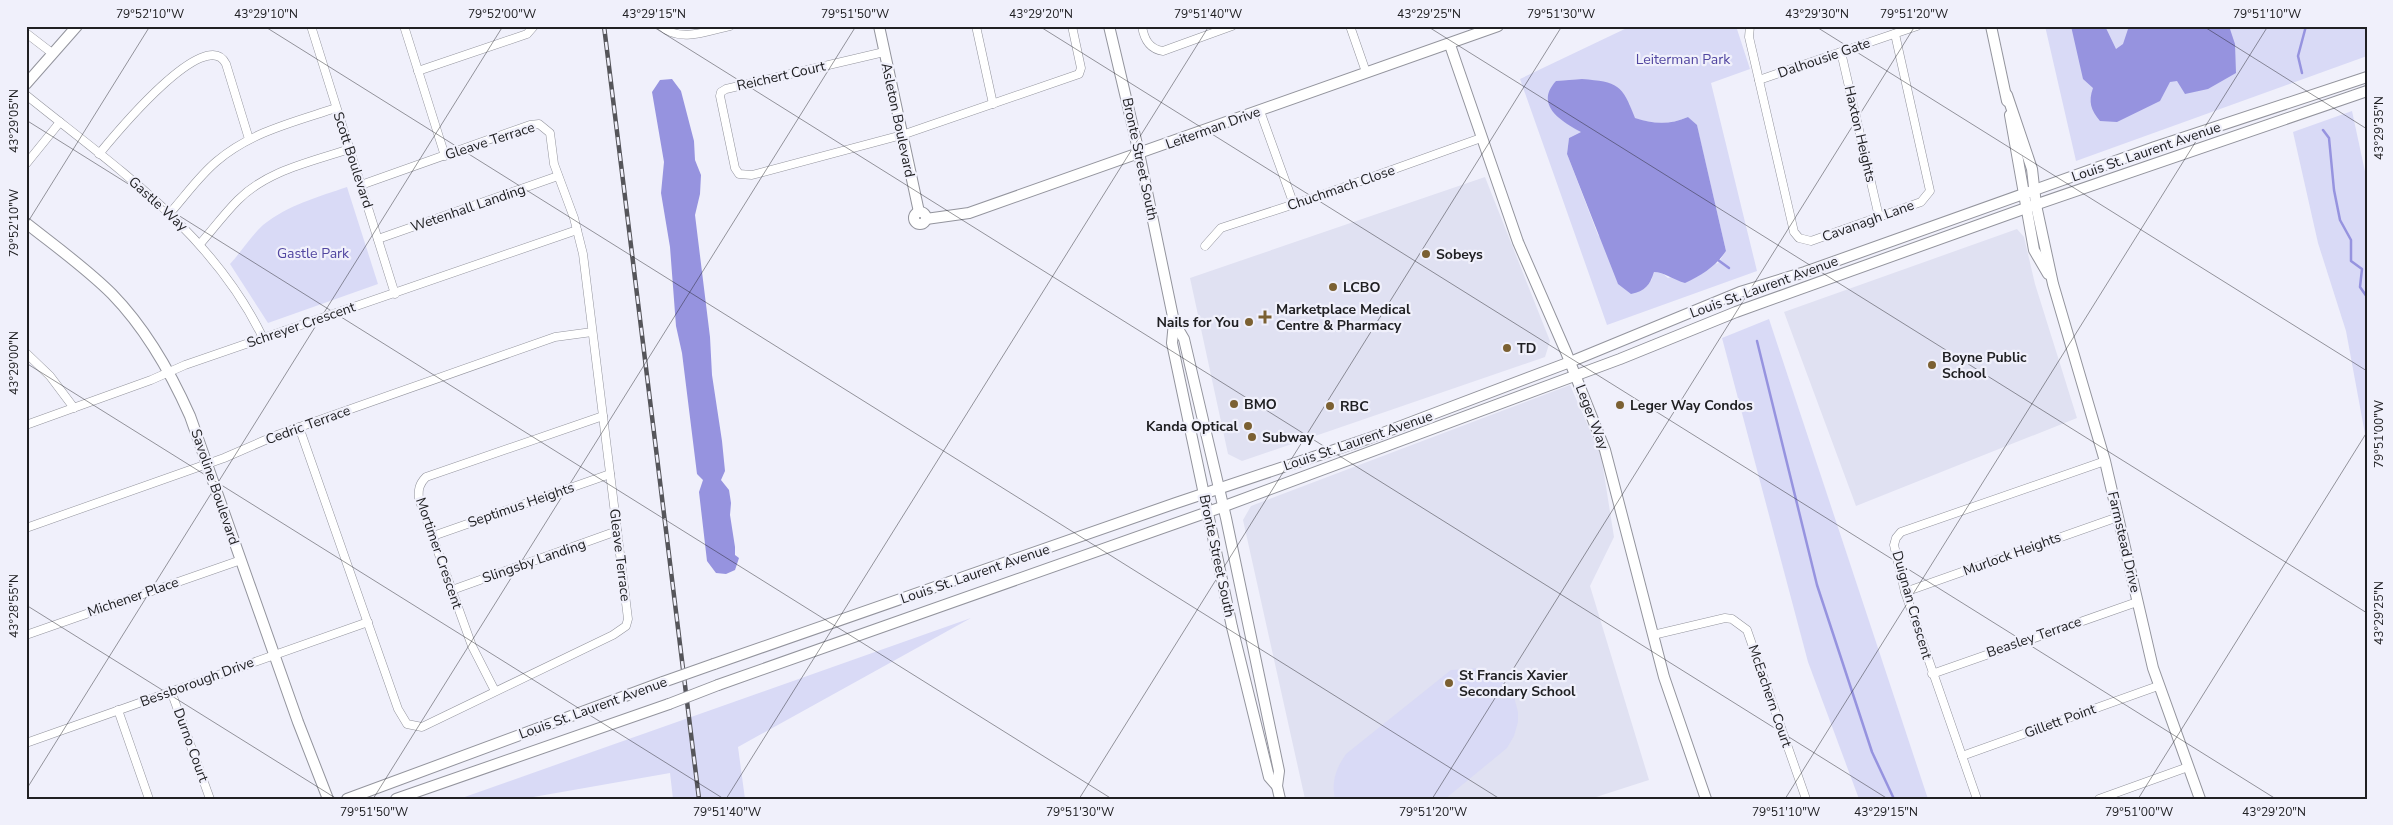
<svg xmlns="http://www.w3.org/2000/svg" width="2393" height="825" font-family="'Nunito Sans',sans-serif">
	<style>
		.built { fill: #e0e1f2 }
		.green { fill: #d9daf6; fill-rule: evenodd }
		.water { fill: #9693df }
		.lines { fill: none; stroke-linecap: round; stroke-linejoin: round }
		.stream { stroke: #9693df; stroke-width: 2.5 }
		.street-casing { stroke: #93949d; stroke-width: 9 }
		.secondary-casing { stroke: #93949d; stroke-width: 12 }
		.street { stroke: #fff; stroke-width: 8 }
		.secondary { stroke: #fff; stroke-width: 10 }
		.rail-casing { stroke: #55555a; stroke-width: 4.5 }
		.rail { stroke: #f0f0fb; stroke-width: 2.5; stroke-dasharray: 8; stroke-linecap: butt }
		.secondary-bridge-casing { stroke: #93949d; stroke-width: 12; stroke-linecap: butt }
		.secondary-bridge { stroke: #fff; stroke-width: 10 }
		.ticks { fill: none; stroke: #202023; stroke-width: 1; stroke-opacity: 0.45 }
		.poi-dot { fill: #7b6032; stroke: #f0f0fb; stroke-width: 2 }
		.labels { text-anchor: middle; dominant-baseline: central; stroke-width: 4.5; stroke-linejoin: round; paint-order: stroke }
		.street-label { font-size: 14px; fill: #202023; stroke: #f0f0fb }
		.park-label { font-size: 14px; fill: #5146a0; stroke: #f0f0fb }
		.poi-label { font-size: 14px; font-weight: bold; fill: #202023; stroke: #f0f0fb; text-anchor: start }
		.neatline { fill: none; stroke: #202023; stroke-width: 2 }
		.ticks-label { font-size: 12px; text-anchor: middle; fill: #202023 }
	</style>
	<rect width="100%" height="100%" fill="#f0f0fb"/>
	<g class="built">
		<polygon points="1485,177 1550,341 1545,357 1242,461 1228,454 1190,278"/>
		<polygon points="2017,229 2024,237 2035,284 2077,418 1856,506 1784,312"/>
		<polygon points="1570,385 1601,455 1614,537 1590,586 1649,780 1590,799 1305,799 1243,520 1251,506"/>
	</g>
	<g class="green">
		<path d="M1631 26H1736L1750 69 1711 83 1757 271 1607 325 1520 79ZM1582 79 1629 103 1634 118C1653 124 1670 125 1688 117L1697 126 1726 251 1718 263 1668 278 1661 272H1654L1651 281 1598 235 1567 154 1569 138 1581 132 1556 81Z"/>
		<polygon points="2045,26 2367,26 2367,56 2076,161"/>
		<polygon points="2352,111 2367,181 2367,445 2346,331 2318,243 2293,132"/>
		<path d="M347 187 378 284 268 323 230 264C241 252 251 236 263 225 288 205 318 197 347 187Z"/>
		<polygon points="1769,319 1928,799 1859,799 1808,662 1722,338"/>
		<polygon points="971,618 738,747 745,799 673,799 670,773 522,799 459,799"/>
		<path d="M1477 668 1499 678 1513 693 1518 712V722L1514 736 1507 748 1445 799H1335C1331 782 1336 768 1346 754L1451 670Z"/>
	</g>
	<g class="water">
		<path d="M2071 26H2105L2116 49 2123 44 2129 26H2229L2235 44 2236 73 2208 89 2185 94 2177 81 2170 82 2160 101 2117 122 2100 121C2091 110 2088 102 2093 88L2083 79Z"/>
		<polygon points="672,79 681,91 694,141 695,160 701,175 700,194 695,215 710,337 712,375 722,441 725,471 721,480 729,490 731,503 730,515 735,547 735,555 739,558 735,570 726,574 716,573 707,561 699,492 703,480 697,474 682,353 676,326 670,247 661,193 664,162 652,92 660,80"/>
		<path d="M1582 79C1618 82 1622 84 1635 118 1653 124 1670 125 1688 117L1697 125 1726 251C1715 267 1702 275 1685 283 1674 280 1664 272 1654 272 1650 285 1645 291 1631 294L1618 284 1567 154 1569 138 1581 132C1561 121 1534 105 1556 81Z"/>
	</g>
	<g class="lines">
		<g class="stream">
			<polyline points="2302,73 2298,56 2306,26"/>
			<polyline points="2323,130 2329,138 2334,190 2340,220 2351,240 2351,261 2362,269 2360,287 2367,297"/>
			<polyline points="1718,260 1729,268"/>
			<polyline points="2367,313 2367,321"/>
			<polyline points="1757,341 1817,585 1872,752 1894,799"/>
		</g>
		<defs>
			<g id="street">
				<polyline points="311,26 395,294"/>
				<polyline points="404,26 445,156"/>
				<path d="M661 26C680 43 707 31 730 26"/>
				<polyline points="976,26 993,104"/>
				<path d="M1142 26C1144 39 1149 49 1163 51L1232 26"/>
				<polyline points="1350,26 1366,72"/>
				<polyline points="1750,26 1749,37 1794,232 1799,238 1811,241 1921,202 1930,191 1895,34"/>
				<polyline points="26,33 52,53"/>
				<polyline points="884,52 726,89 721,92 720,96 735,168 739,174 752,175 902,135 1079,74 1081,68 1072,26"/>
				<polyline points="1841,52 1879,217"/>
				<polyline points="418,71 527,34 534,26"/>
				<polyline points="1759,80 1917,26"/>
				<path d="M26 95C115 167 212 232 263 338"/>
				<polyline points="1260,111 1294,205"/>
				<path d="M99 154C113 137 206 23 226 64L249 139"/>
				<polyline points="26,164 60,122"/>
				<path d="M170 213C186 195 199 176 217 161 251 132 294 122 336 108"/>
				<polyline points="378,239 558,176"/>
				<path d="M200 244C213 229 225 213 238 200 268 170 311 162 349 149"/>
				<polyline points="1205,246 1221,228 1319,196 1481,138"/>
				<polyline points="26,353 50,376 74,408"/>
				<polyline points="26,425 151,380 185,365 577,230"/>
				<polyline points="299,427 398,709 407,724 422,727 613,635 626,626 628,619 583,254 574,218 554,164 550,133 539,124 530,125 361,185"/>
				<polyline points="26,528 224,458 277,435 555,337 592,332"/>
				<polyline points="433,536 610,474"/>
				<polyline points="452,590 617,531"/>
				<polyline points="1905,592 2118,517"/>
				<polyline points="26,635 241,560"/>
				<polyline points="1653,635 1725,618 1732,619 1747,630 1806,799"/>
				<polyline points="1932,674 2137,602"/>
				<polyline points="171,691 210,799"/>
				<path d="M495 691 472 646 419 499C418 490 419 484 426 477L603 416"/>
				<polyline points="118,710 149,799"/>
				<polyline points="26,743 368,622"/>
				<polyline points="1962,756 2158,686"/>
				<polyline points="1977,799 1905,592 1894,545 1896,538 1901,532 2105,461"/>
				<polyline points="2099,799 2188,767"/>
			</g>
			<g id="secondary">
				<polyline points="879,26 919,212"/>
				<polyline points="1109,26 1139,153 1172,312 1174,322 1184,339 1226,518 1279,771 1277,786 1280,799"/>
				<polyline points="1991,26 2007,101"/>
				<polyline points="1450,45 1518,242 1566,352 1605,450 1664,677 1706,799"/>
				<polyline points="26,84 77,26"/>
				<polyline points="2007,95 2032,169 2036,205 2053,284 2105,461 2153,668 2200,799"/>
				<polyline points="2010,115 2034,250 2048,274"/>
				<circle cx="920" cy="218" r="6"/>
				<polyline points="926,219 969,213 1498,26"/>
				<path d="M26 223C55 246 86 268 112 294 146 329 170 371 190 416L298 722 328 799"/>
				<polyline points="1174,322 1172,343 1232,627 1269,777 1277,786"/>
				<polyline points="714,664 1176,503 1367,439 1570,362 1740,292 1805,272 2155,147 2367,77"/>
				<polyline points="718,685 1222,507 1620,359 1736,312 2026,208 2367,91"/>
				<polyline points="347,799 663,682"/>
				<polyline points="396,799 669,704"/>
			</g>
		</defs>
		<use href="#street" class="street-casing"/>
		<use href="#secondary" class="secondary-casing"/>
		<use href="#street" class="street"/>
		<use href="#secondary" class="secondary"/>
		<defs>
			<polyline id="rail" points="604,26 699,799"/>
		</defs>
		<use href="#rail" class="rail-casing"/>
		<use href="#rail" class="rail"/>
		<defs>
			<g id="secondary-bridge">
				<polyline points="663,682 714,664"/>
				<polyline points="669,704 718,685"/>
			</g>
		</defs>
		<use href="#secondary-bridge" class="secondary-bridge-casing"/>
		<use href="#secondary-bridge" class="secondary-bridge"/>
	</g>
	<path class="ticks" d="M264 26 1500 799M652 26 1888 799M1039 26 2276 799M1427 26 2367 613M1815 26 2367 371M2203 26 2367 129M26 120 1112 799M26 225 150 26M26 363 724 799M26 605 337 799M26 790 503 26M373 799 856 26M726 799 1209 26M1079 799 1562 26M1432 799 1915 26M1785 799 2268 26M2138 799 2367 432"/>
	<g class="poi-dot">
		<circle cx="1426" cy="254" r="5"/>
		<circle cx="1333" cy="287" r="5"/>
		<path d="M1262.5 309.5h5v5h5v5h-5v5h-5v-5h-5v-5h5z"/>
		<circle cx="1249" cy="322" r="5"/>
		<circle cx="1507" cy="348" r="5"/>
		<circle cx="1932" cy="365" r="5"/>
		<circle cx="1234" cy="404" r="5"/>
		<circle cx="1620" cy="405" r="5"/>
		<circle cx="1330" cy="406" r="5"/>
		<circle cx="1248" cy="426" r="5"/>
		<circle cx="1252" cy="437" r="5"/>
		<circle cx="1449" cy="683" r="5"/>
	</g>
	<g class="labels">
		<g class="street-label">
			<text transform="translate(1824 58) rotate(-19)">Dalhousie Gate</text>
			<text transform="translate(781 76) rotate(-13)">Reichert Court</text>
			<text transform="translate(898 120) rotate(78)">Asleton Boulevard</text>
			<text transform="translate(1213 128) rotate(-20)">Leiterman Drive</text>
			<text transform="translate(1860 134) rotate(77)">Haxton Heights</text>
			<text transform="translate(490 141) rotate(-18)">Gleave Terrace</text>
			<text transform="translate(2146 152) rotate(-19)">Louis St. Laurent Avenue</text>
			<text transform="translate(1140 159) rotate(78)">Bronte Street South</text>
			<text transform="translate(353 160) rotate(72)">Scott Boulevard</text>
			<text transform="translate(1341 188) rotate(-19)">Chuchmach Close</text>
			<text transform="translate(158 204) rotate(42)">Gastle Way</text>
			<text transform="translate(468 208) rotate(-19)">Wetenhall Landing</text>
			<text transform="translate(1868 221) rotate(-20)">Cavanagh Lane</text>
			<text transform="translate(1764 287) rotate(-20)">Louis St. Laurent Avenue</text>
			<text transform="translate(301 325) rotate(-19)">Schreyer Crescent</text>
			<text transform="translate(1592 417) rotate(69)">Leger Way</text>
			<text transform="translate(308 425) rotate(-20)">Cedric Terrace</text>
			<text transform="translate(1358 441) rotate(-19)">Louis St. Laurent Avenue</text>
			<text transform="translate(215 487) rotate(71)">Savoline Boulevard</text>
			<text transform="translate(521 505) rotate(-19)">Septimus Heights</text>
			<text transform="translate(2124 542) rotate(77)">Farmstead Drive</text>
			<text transform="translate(439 553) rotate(71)">Mortimer Crescent</text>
			<text transform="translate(2012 554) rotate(-20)">Murlock Heights</text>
			<text transform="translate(620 555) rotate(83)">Gleave Terrace</text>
			<text transform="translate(1217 556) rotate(78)">Bronte Street South</text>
			<text transform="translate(534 561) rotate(-19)">Slingsby Landing</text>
			<text transform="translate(975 574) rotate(-19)">Louis St. Laurent Avenue</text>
			<text transform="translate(133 597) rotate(-19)">Michener Place</text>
			<text transform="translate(1912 605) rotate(74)">Duignan Crescent</text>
			<text transform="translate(2034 637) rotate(-19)">Beasley Terrace</text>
			<text transform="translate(197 682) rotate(-20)">Bessborough Drive</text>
			<text transform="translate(1770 696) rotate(71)">McEachern Court</text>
			<text transform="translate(593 708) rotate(-20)">Louis St. Laurent Avenue</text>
			<text transform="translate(2060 721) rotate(-20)">Gillett Point</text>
			<text transform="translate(191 745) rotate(70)">Durno Court</text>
		</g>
		<g class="park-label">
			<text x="1683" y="59">Leiterman Park</text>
			<text x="313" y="253">Gastle Park</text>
		</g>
		<g class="poi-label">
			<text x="1436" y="254">Sobeys</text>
			<text x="1343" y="287">LCBO</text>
			<text x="1276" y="309">Marketplace Medical<tspan x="1276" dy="16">Centre &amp; Pharmacy</tspan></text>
			<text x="1239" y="322" text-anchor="end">Nails for You</text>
			<text x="1517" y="348">TD</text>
			<text x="1942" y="357">Boyne Public<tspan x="1942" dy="16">School</tspan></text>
			<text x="1244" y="404">BMO</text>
			<text x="1630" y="405">Leger Way Condos</text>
			<text x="1340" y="406">RBC</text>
			<text x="1238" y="426" text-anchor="end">Kanda Optical</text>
			<text x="1262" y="437">Subway</text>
			<text x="1459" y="675">St Francis Xavier<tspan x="1459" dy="16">Secondary School</tspan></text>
		</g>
	</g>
	<rect width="2393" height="825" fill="none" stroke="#f0f0fb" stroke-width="55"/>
	<rect x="28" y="28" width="2338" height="770" class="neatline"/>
	<g class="ticks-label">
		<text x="150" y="18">79°52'10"W</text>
		<text x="266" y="18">43°29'10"N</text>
		<text x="502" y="18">79°52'00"W</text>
		<text x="654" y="18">43°29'15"N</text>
		<text x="855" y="18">79°51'50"W</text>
		<text x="1041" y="18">43°29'20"N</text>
		<text x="1208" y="18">79°51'40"W</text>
		<text x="1429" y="18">43°29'25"N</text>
		<text x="1561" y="18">79°51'30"W</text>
		<text x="1817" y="18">43°29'30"N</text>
		<text x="1914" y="18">79°51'20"W</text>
		<text x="2267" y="18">79°51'10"W</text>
		<text transform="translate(14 121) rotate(-90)" y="4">43°29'05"N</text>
		<text transform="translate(2379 128) rotate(-90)" y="4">43°29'35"N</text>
		<text transform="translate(14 223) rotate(-90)" y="4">79°52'10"W</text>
		<text transform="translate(14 363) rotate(-90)" y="4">43°29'00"N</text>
		<text transform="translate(2379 434) rotate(-90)" y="4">79°51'00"W</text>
		<text transform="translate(14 606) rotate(-90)" y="4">43°28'55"N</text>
		<text transform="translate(2379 613) rotate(-90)" y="4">43°29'25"N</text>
		<text x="374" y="816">79°51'50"W</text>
		<text x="727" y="816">79°51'40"W</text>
		<text x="1080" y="816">79°51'30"W</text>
		<text x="1433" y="816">79°51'20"W</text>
		<text x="1786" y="816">79°51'10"W</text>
		<text x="1886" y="816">43°29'15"N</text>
		<text x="2139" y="816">79°51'00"W</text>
		<text x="2274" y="816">43°29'20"N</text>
	</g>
</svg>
